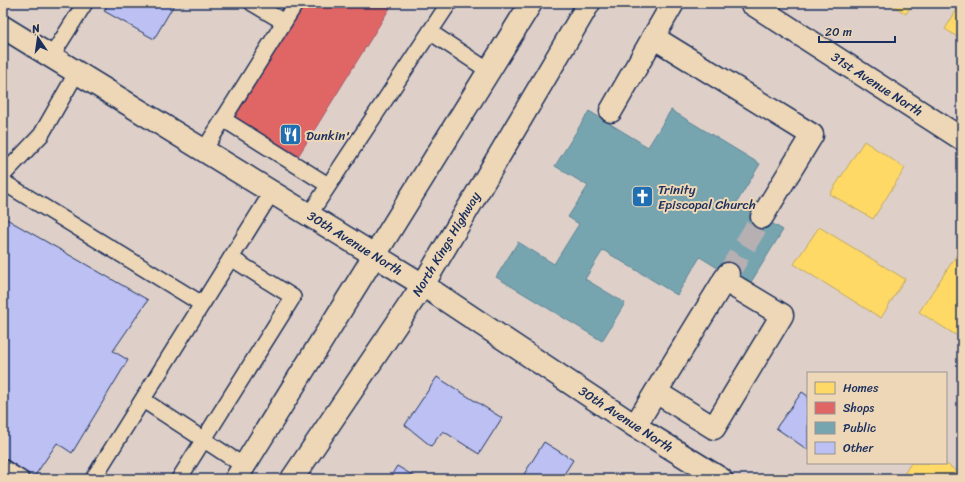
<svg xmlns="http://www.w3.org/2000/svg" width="965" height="482" font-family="Sriracha,sans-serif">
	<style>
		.homes { fill: #ffd966; stroke: #bba664 }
		.shops { fill: #e06666; stroke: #a55664 }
		.public { fill: #76a5af; stroke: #5b8297 }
		.building { fill: #bcc0f2; stroke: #1b2f5e }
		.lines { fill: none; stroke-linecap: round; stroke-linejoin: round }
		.minor-tunnel { stroke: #b7b0b3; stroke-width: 22; stroke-dasharray: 22 11; stroke-linecap: butt }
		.service-casing { stroke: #1b2f5e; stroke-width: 18 }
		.minor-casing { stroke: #1b2f5e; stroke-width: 25 }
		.primary-casing { stroke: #1b2f5e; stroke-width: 25 }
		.service { stroke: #edd7b6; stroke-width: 15 }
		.minor { stroke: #edd7b6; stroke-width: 22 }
		.primary { stroke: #edd7b6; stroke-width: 22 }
		.labels { text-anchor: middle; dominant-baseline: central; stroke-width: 4; stroke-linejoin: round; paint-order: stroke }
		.street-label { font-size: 13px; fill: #1b2f5e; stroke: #edd7b6 }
		.poi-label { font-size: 13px; fill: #1b2f5e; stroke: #edd7b6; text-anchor: start }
	</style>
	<rect width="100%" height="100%" fill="#ded0c8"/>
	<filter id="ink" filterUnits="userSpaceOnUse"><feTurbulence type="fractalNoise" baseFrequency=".025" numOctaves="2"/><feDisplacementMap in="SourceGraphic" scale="8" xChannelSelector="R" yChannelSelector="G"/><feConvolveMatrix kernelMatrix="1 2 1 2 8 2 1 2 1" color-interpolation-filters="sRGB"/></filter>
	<g filter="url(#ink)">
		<g class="homes">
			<polygon points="889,3 913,3 906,14"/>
			<polygon points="961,3 962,3 962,40 945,29"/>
			<polygon points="864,141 905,168 873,219 830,194"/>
			<polygon points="819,227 905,279 881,318 794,264"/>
			<polygon points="962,247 962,339 919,312"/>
			<polygon points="911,463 945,463 962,475 962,479 901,479"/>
		</g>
		<polygon class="shops" points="301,3 393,3 297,158 229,118"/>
		<polygon class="public" points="671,110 760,164 737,202 783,230 748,287 700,257 677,295 603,250 585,279 625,303 602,341 496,277 518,242 554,264 579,224 568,217 588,186 555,166 589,111 648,147"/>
		<g class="building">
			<polygon points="109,3 175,3 154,39 104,11"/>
			<polygon points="3,217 148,300 113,351 128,360 72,453 57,443 34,477 3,457"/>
			<polygon points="437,377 502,418 479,454 443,431 431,446 405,425"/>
			<polygon points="802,392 808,396 808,450 776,428"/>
			<polygon points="544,442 573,460 561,479 521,479"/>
			<polygon points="397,466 419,479 389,479"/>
		</g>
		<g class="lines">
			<polyline class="minor-tunnel" points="728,274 762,217"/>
			<defs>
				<g id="service">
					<polyline points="252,3 284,22"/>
					<polyline points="430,32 489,71"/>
					<polyline points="51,57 85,3"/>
					<polyline points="223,119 328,185"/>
					<polyline points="204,150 296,3"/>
					<polyline points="3,175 41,135 77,72"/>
					<polyline points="3,182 202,304"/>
					<polyline points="309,215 449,3"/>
					<polyline points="143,400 244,466"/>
					<polyline points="3,468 21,479"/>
					<polyline points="93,479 272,192"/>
					<polyline points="179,479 293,297 231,258"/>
				</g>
				<g id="minor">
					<polyline points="751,3 962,139"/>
					<polyline points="3,27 423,285 635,426 721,479"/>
					<polyline points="653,37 812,135 762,217"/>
					<polyline points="611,111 673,3"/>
					<polyline points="656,392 714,428 782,315 724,280"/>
					<polyline points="635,426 728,274"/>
				</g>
				<g id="primary">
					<polyline points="236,479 531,3"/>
					<polyline points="292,479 423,285 589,3"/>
				</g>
			</defs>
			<use href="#service" class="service-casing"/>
			<use href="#minor" class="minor-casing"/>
			<use href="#primary" class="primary-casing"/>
			<use href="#service" class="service"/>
			<use href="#minor" class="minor"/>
			<use href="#primary" class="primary"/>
		</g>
	</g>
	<defs>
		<symbol id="restaurant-square" viewBox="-11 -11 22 22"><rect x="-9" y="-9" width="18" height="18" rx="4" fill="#1f6fb2" stroke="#edd7b6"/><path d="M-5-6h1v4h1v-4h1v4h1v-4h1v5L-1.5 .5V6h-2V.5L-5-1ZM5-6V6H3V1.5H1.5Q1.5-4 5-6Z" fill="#fff"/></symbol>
		<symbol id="church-square" viewBox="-11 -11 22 22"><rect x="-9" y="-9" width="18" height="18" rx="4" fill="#1f6fb2" stroke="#edd7b6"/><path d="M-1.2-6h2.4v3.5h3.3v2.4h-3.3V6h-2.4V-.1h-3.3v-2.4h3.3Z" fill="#fff"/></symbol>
	</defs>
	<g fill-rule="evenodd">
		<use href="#restaurant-square" x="278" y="122" width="25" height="25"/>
		<use href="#church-square" x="630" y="184" width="25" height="25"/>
	</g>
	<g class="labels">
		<g class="street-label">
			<text transform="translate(877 84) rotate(33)">31st Avenue North</text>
			<text transform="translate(355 243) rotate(32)">30th Avenue North</text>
			<text transform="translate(446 244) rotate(-59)">North Kings Highway</text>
			<text transform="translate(626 419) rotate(33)">30th Avenue North</text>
		</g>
		<g class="poi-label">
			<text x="306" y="135">Dunkin'</text>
			<text x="658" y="189">Trinity<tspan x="658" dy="15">Episcopal Church</tspan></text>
		</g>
	</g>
	<rect width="965" height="482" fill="none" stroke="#edd7b6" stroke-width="16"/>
	<rect x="8" y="8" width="949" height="466" fill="none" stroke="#1b2f5e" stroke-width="1.5" filter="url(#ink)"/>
	<rect x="807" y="372" width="140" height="92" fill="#edd7b6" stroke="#999493"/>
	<rect x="815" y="382" width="20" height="12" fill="#ffd966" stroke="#999493"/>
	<text x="843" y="392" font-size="12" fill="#1b2f5e">Homes</text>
	<rect x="815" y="402" width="20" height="12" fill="#e06666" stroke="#999493"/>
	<text x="843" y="412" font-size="12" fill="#1b2f5e">Shops</text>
	<rect x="815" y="422" width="20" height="12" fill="#76a5af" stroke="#999493"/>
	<text x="843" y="432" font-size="12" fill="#1b2f5e">Public</text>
	<rect x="815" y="442" width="20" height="12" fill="#bcc0f2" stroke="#999493"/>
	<text x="843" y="452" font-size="12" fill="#1b2f5e">Other</text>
	<g transform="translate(38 38) rotate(347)" stroke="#edd7b6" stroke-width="3" paint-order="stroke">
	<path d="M0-3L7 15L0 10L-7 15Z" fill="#1b2f5e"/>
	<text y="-6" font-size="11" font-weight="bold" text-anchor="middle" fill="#1b2f5e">N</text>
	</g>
	<path d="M819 36v6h76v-6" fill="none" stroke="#1b2f5e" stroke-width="2"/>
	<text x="825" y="36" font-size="12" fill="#1b2f5e" stroke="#edd7b6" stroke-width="3" paint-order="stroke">20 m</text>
</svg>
